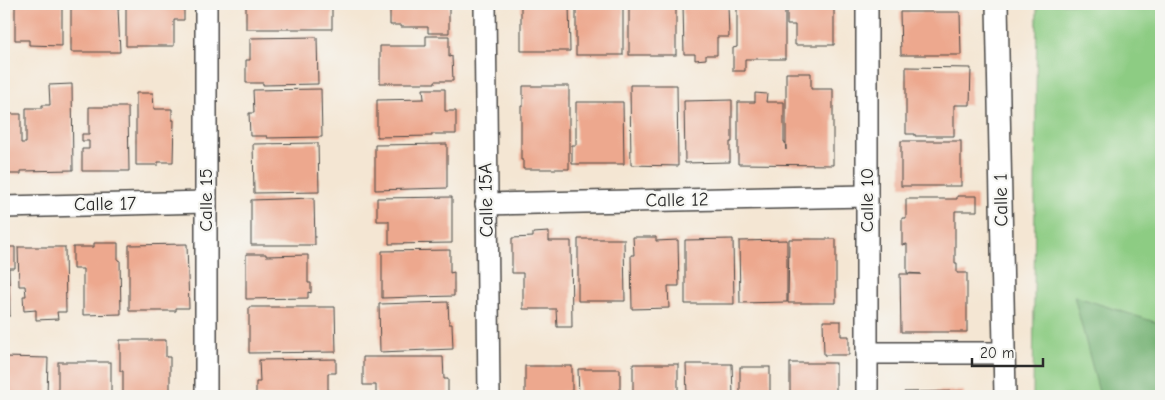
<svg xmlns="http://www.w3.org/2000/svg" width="1165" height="400" font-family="'Comic Neue',sans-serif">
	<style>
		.green { fill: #8dcc83; stroke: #5c7c57 }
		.forest { fill: #72b071; stroke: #4e6e4e }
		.building { fill: #eda88e }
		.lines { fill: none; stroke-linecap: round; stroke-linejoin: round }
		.street-casing { stroke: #494744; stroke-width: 24 }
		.street { stroke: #fff; stroke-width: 21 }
		.labels { text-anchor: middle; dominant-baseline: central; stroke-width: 4.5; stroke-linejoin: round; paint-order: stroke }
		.street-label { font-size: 19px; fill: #2b2b2b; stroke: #f6f6f2 }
	</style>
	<rect width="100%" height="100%" fill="#f6f6f2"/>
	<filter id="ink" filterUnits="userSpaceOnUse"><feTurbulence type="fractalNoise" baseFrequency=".02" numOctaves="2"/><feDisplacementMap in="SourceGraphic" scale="10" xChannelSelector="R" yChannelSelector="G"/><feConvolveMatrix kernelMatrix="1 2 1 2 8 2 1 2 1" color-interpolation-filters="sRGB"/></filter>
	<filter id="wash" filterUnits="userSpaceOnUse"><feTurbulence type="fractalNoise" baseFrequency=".0096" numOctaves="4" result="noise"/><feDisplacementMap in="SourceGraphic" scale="20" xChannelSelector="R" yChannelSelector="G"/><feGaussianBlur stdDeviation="1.12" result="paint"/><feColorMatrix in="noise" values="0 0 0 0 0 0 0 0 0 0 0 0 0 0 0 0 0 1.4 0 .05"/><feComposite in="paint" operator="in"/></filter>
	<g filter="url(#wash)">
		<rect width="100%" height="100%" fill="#f4e6d3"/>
		<polygon class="green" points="1037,4 1161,4 1161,396 1033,396"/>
		<polygon class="forest" points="1074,296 1161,324 1161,396 1100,396"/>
		<g id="blocks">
			<g class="building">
				<rect x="4" y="4" width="4" height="43"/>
				<polygon points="15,4 62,4 62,46 29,45 29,40 15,40"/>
				<polygon points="71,4 120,4 120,8 118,8 120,52 71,52"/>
				<polygon points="126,4 184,4 184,20 174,20 174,46 126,46"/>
				<rect x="246" y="4" width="86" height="25"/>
				<polygon points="390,4 449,4 449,33 428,33 428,27 401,27 401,25 390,25"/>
				<polygon points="521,4 569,4 570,51 521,51"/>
				<rect x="576" y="4" width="47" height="51"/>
				<rect x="629" y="4" width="47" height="51"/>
				<polygon points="683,4 728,4 729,37 717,37 717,55 706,55 706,59 695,60 695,54 684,54"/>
				<polygon points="737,4 785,4 785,59 745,59 745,71 733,71 733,48 737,47"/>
				<polygon points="787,4 834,4 834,45 795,45 795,25 787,25"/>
				<polygon points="900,12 960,12 961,55 901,55"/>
				<polygon points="426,36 449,36 449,57 452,56 453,81 435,81 435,83 380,83 380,46 426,46"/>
				<polygon points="317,37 318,84 263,85 263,83 246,83 246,60 250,60 250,38"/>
				<polygon points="906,67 971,68 970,105 954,105 954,136 915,136 915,134 906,134"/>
				<polygon points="786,73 811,73 811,89 833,89 833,165 738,164 738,102 755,102 755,93 767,94 766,102 784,102 784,142 785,142 786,150"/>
				<polygon points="72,84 73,170 21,171 21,174 4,174 4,114 21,114 21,143 26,143 26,108 42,108 42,105 50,105 49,85"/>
				<polygon points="630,85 677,85 678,166 631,165"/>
				<polygon points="523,86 569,86 569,169 523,169 523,160 521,160 521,106 523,106"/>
				<polygon points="321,89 322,137 267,138 267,136 250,136 249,113 254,113 253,90"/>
				<polygon points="423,89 445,89 445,111 456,111 456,134 432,134 432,136 377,137 377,100 424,99"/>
				<polygon points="136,93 153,93 154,109 172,109 172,120 174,120 173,162 158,162 158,165 136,165"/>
				<polygon points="732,100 732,142 730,142 730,162 685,163 684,101"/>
				<polygon points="576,102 623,102 624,164 572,164 572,145 576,145"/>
				<polygon points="89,107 128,107 129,171 82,171 82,149 89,149 89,141 82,141 82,134 89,134"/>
				<rect x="901" y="141" width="60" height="45"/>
				<polygon points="318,143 319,192 254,193 253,144"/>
				<polygon points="447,144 447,188 375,190 375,145"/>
				<polygon points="957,196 977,196 977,211 955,211 955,263 957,263 957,273 967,273 967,332 901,332 900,274 921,274 907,273 907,244 902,245 902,218 906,218 906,199 957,199"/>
				<polygon points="452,197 452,243 389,244 389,221 377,221 377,198"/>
				<polygon points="314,198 315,245 251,245 251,200"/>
				<polygon points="549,232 549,241 571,241 572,327 557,327 556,309 523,309 523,273 512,273 512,238 533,237 533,233"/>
				<polygon points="633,237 656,237 656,241 678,240 679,286 668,286 669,308 632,309 631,255 634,255"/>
				<polygon points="578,239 624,239 625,301 578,301"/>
				<polygon points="733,239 734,304 685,304 685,240"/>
				<polygon points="789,239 836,239 836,303 788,303"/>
				<polygon points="787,240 787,302 740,303 739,241"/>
				<polygon points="94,243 118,243 118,260 120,260 121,314 83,315 83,269 73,269 73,247 94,247"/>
				<polygon points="187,244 189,308 176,308 176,311 129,311 129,245"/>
				<polygon points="4,245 7,245 7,247 15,247 15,268 9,268 10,316 4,316"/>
				<polygon points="18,247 65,247 66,312 57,312 58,319 36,320 36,310 24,311 23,296 26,296 25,286 19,286"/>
				<polygon points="450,250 450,273 454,272 454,296 382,298 382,251"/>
				<polygon points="246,254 266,254 266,256 308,255 308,283 311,283 311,293 308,292 308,298 246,299"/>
				<polygon points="448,302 449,324 452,324 453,349 380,352 379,304"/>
				<polygon points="249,307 335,307 336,352 249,353"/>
				<polygon points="823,321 841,321 841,336 849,336 849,355 824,355"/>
				<polygon points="120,340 166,340 166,357 170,357 170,396 123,396 123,371 120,371"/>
				<polygon points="4,357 48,358 47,396 4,396"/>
				<polygon points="363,357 443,357 444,379 448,379 448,396 376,396 376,385 363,385"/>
				<polygon points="336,359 336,373 328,373 328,396 256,396 256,382 260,382 259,360"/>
				<rect x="58" y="362" width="53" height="34"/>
				<rect x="790" y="363" width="46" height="33"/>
				<rect x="633" y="364" width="45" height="32"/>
				<polygon points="686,364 732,364 733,396 687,396"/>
				<rect x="525" y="366" width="47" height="30"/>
				<rect x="740" y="367" width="30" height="29"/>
				<polygon points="578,369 620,369 620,396 579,396"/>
				<polygon points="964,391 964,396 904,396 904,392"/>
			</g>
		</g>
	</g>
	<g filter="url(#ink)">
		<use href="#blocks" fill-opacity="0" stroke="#494744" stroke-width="1"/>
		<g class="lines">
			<defs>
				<g id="street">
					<polyline points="206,4 206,396"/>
					<polyline points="485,4 489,396"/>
					<polyline points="867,4 867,396"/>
					<polyline points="997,4 1005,396"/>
					<polyline points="486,204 867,196"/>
					<polyline points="4,207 206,202"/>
					<polyline points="867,353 1004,353"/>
				</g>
			</defs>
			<use href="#street" class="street-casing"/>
			<use href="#street" class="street"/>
		</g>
	</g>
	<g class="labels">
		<g class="street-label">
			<text transform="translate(206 200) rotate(-90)">Calle 15</text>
			<text transform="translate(486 200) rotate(-91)">Calle 15A</text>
			<text transform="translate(677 200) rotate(-1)">Calle 12</text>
			<text transform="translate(867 200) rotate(-90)">Calle 10</text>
			<text transform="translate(1001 200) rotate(-91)">Calle 1</text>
			<text transform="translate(105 204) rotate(-1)">Calle 17</text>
		</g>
	</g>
	<rect width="1165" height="400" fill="none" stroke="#f6f6f2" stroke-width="20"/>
	<path d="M972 358v8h71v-8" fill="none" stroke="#2b2b2b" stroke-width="2.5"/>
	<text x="980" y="358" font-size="15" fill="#2b2b2b" stroke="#f6f6f2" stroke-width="4" paint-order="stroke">20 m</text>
</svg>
